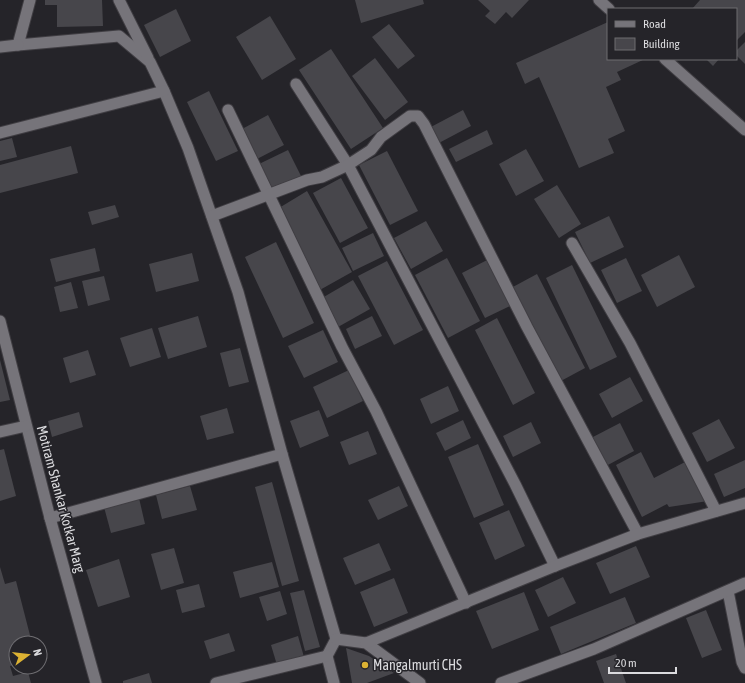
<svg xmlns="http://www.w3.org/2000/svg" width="745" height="683" font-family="'Asap Condensed',sans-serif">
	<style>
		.building { fill: #47464b }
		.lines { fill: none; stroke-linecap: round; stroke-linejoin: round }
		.minor-casing { stroke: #403e43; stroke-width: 13 }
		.tertiary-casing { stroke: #403e43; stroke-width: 13 }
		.minor { stroke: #76747a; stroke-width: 11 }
		.tertiary { stroke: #76747a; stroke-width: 11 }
		.poi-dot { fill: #dcb233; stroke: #252429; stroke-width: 1.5 }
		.labels { text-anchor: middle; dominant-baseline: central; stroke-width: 3; stroke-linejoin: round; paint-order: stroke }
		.street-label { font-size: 14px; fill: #dbdbde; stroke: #252429 }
		.poi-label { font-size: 14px; fill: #dbdbde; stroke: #252429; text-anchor: start }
	</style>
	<rect width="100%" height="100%" fill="#252429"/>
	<g class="building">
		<polygon points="45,0 102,0 103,26 57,27 57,5 45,5"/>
		<polygon points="355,0 423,0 424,4 361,23"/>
		<polygon points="478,0 529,0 512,18 506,12 495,24 485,16 490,11"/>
		<polygon points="700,0 745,0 745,32 736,41 736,9 692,9"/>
		<polygon points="176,9 191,41 160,57 144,25"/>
		<polygon points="270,16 296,59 262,80 236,37"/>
		<polygon points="608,22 608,59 645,59 617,72 621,80 606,87 625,131 608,139 614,153 579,168 539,77 525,84 516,63"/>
		<polygon points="389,24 415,56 398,69 372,37"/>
		<polygon points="745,42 745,64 736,55 736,51"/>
		<polygon points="331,49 383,128 351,149 299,70"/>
		<polygon points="375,58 408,102 385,120 352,76"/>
		<polygon points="706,59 719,59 713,66"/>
		<polygon points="209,91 238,151 216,161 187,102"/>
		<polygon points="463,110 471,126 437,144 429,128"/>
		<polygon points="268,115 284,145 257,159 242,129"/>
		<polygon points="487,130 493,144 456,162 449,149"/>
		<polygon points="12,138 17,157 0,161 0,141"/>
		<polygon points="71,146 78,173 0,193 0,165"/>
		<polygon points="526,149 544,181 516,196 499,164"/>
		<polygon points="288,150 301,176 272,190 259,164"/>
		<polygon points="387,151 418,211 390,225 359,165"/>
		<polygon points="341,178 368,228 340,243 313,193"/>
		<polygon points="557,185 581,224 559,238 534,199"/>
		<polygon points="307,191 352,272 318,291 279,208"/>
		<polygon points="115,205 119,217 92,225 88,212"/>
		<polygon points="609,216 624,247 590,263 575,232"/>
		<polygon points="426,221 443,251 411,269 394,238"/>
		<polygon points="373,233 384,256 353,271 342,248"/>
		<polygon points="276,242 314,323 283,338 245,257"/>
		<polygon points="95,248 100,271 56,282 50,259"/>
		<polygon points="192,253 199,281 156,292 149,264"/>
		<polygon points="679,255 695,287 657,307 641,275"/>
		<polygon points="447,258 480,321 448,338 415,275"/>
		<polygon points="491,258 514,304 485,318 462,273"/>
		<polygon points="626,258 642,291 617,303 601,270"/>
		<polygon points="387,261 423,330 394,345 358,276"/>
		<polygon points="572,265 617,357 590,370 546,278"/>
		<polygon points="537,274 585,368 559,382 511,288"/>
		<polygon points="104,276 110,300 88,306 82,281"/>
		<polygon points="353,280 370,309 338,327 322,298"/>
		<polygon points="71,282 78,308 60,312 54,287"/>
		<polygon points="198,316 207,347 168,359 158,328"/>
		<polygon points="372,316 382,336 355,349 346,329"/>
		<polygon points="497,318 535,393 513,405 475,330"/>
		<polygon points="152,328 161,357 130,367 120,338"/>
		<polygon points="323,330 338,362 304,378 288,346"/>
		<polygon points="240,348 249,382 229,387 220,353"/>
		<polygon points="88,350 96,375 70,383 63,358"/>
		<polygon points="0,360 10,400 0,402"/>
		<polygon points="349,370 363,401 327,418 313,387"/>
		<polygon points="630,377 643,401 612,418 599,394"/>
		<polygon points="448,386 459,411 431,424 420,399"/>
		<polygon points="227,408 234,433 207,440 200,416"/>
		<polygon points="319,410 329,436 300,448 290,421"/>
		<polygon points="79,412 83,427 52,437 48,421"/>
		<polygon points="719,419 735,448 707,462 692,433"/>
		<polygon points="463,420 471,438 445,451 436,433"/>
		<polygon points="531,422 541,443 513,457 503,436"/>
		<polygon points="620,423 634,451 606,466 591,438"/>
		<polygon points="368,431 377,454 349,465 340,442"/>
		<polygon points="478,444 504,505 474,518 448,457"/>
		<polygon points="4,449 16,496 0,501 0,450"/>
		<polygon points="641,452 654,478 687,461 708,501 669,507 667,504 642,517 616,465"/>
		<polygon points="745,460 745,488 724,497 714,474"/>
		<polygon points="272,482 299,581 282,586 255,487"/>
		<polygon points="190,486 197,510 162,519 156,495"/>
		<polygon points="399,486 408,506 378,520 368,500"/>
		<polygon points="139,498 145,524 111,533 104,507"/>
		<polygon points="509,510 525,546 495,560 479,523"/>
		<polygon points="379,543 391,570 355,585 343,558"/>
		<polygon points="636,546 650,577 610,594 596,563"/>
		<polygon points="174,548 184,583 161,590 151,554"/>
		<polygon points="119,559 130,597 98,607 86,570"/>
		<polygon points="272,562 279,587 240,598 233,572"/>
		<polygon points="0,567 5,584 16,581 32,643 16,643 16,664 10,666 13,676 28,672 31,683 0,683"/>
		<polygon points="563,577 576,603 548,617 535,590"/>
		<polygon points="394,578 408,613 374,627 360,592"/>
		<polygon points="199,584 205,607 182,613 176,590"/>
		<polygon points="304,590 320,647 305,651 290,593"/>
		<polygon points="280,591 287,614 267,621 259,597"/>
		<polygon points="524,592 539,630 492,649 476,611"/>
		<polygon points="625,597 636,623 561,654 550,627"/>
		<polygon points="706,610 722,650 702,658 686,618"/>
		<polygon points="229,633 235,651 210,659 204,641"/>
		<polygon points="298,636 304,657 277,665 271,645"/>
		<polygon points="346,648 369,656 394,673 367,683 352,683"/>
		<polygon points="616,654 626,683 604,683 596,661"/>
		<polygon points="149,673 152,683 123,683 123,681"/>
	</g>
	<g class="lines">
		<defs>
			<g id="minor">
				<polyline points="30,0 18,45 119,36 150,62 164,91 188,148 238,292 282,454 336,639 327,656 334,683"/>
				<polyline points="119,0 148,58"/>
				<polyline points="0,47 18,45"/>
				<polyline points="296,84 348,165 515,484 555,566"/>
				<polyline points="228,110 342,347 376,411 466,603"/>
				<polyline points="0,133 164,91"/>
				<polyline points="212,216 307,180 322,177 348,165 371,150 381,137 410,116 418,116 424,124 527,327 638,534"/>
				<polyline points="572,243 630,343 716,511"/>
				<polyline points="0,321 50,518 96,683"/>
				<polyline points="0,432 26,426"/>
				<polyline points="50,518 282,454"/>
				<polyline points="728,591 742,662 745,668"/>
				<polyline points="336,639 366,643 420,683"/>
				<polyline points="366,643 555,566 638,534 745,503"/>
				<polyline points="216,683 327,656"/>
				<polyline points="501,683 594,649 745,583"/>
			</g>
			<g id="tertiary">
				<polyline points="599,0 609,9"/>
				<polyline points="665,59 745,130"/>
			</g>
		</defs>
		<use href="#minor" class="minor-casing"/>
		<use href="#tertiary" class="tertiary-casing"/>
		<use href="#minor" class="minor"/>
		<use href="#tertiary" class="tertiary"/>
	</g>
	<circle class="poi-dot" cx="365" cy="665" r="4"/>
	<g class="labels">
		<g class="street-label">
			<text transform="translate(61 499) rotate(75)">Motiram Shankar Kotkar Marg</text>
		</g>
		<g class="poi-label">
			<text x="373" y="665">Mangalmurti CHS</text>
		</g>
	</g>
	<rect x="607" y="8" width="130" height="52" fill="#252429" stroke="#6e6d71"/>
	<rect x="615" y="21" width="20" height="6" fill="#76747a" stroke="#6e6d71"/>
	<text x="643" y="28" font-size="12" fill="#dbdbde">Road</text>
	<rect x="615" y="38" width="20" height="12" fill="#47464b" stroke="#6e6d71"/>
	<text x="643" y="48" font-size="12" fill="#dbdbde">Building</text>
	<g transform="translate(28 655) rotate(75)"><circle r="19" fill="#252429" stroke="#6e6d71"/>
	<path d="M0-3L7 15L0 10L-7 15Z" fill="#dcb233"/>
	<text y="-6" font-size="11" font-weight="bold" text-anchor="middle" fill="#dbdbde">N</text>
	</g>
	<path d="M609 667v6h67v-6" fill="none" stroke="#dbdbde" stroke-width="2"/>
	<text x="615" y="667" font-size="12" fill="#dbdbde" stroke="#252429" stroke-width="3" paint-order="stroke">20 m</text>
</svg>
